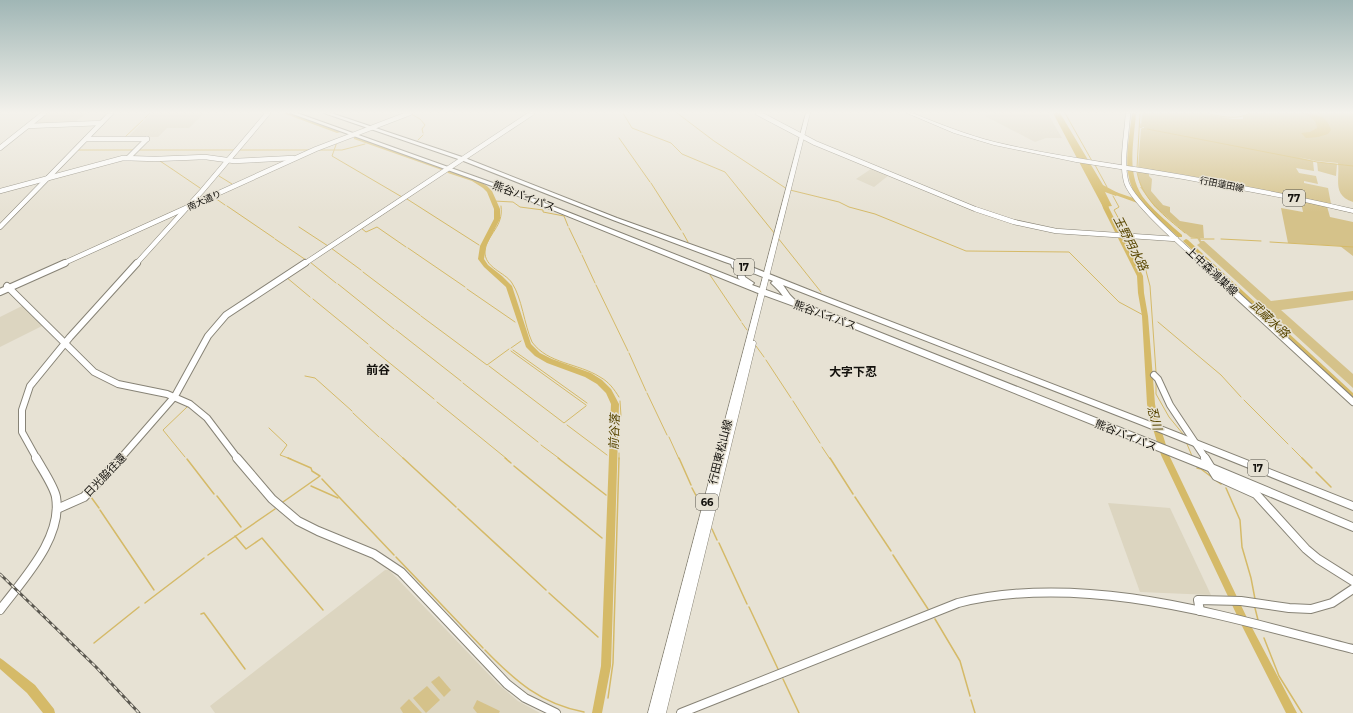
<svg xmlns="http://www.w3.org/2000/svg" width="1353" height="713" font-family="Montserrat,'Noto Sans JP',sans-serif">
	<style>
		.built { fill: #dcd5c0 }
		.green { fill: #d5c28a }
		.water { fill: #d5ba68 }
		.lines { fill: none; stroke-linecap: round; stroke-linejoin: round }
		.stream-far1 { stroke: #d5ba68; stroke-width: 1 }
		.stream { stroke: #d5ba68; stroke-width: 1.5 }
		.river { fill: #d5ba68; fill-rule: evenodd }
		.secondary-far2-casing { stroke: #878376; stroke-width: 5.5 }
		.secondary-far1-casing { stroke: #878376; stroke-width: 8 }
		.secondary-casing { stroke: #878376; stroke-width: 10 }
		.primary-casing { stroke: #878376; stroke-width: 1 }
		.highway-casing { stroke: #878376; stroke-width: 2 }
		.secondary-far2 { stroke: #fff; stroke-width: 4.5 }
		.secondary-far1 { stroke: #fff; stroke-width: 6 }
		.secondary { stroke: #fff; stroke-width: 8 }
		.primary { fill: #fff; fill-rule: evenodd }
		.highway { fill: #fff; fill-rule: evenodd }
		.rail-casing { stroke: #5b5850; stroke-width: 3 }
		.rail { stroke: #e7e2d4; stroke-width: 1.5; stroke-dasharray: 4; stroke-linecap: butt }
		.labels { text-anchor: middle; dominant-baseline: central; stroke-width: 3; stroke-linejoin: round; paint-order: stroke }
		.far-street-label { font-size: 9px; fill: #13110d; stroke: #e7e2d4 }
		.shield { fill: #e7e2d4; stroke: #535049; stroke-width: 1 }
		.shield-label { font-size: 10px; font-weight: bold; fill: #13110d }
		.street-label { font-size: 11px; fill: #13110d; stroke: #e7e2d4 }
		.water-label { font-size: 12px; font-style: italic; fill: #584601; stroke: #e7e2d4 }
		.neighbourhood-label { font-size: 12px; font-weight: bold; fill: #13110d; stroke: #e7e2d4 }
	</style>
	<rect width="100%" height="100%" fill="#e7e2d4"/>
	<g class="built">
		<polygon points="44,113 87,113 71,125 28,126"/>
		<polygon points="152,113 204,113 189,128 167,128 158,137 128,137"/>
		<polygon points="994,113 1048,114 1062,138 1046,138 1035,142 985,116"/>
		<polygon points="871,169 889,175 874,187 856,179"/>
		<polygon points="22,306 44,325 0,347 0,317"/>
		<polygon points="1108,503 1170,508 1211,595 1140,592"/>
		<polygon points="385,570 389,570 498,684 518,701 540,713 215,713 210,706"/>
	</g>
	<g class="green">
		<path d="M1142 113H1201L1232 119H1243V116L1251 113H1353V202C1332 195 1340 180 1338 163L1316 161 1298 157 1313 161 1314 171 1296 168 1299 173 1316 176 1318 184 1304 181V183L1328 188 1331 204 1326 203 1330 217 1353 222V256L1340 246 1288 243 1281 208 1303 212 1300 197 1179 174 1138 168 1141 129H1144V127H1141Z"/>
		<polygon points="1317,162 1337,164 1336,176 1318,171"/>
		<polygon points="1138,171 1149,172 1149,176 1152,179 1151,191 1163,205 1170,207 1170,212 1180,221 1203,225 1204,238 1200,238 1201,241 1204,241 1271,301 1353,291 1353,300 1281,310 1353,374 1353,388 1197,245 1200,243 1197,238 1190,237 1154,206 1140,187 1141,187 1138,178"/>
		<polygon points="439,676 451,690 444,697 431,682"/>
		<polygon points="427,686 440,700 426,713 413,698"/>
		<polygon points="409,699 422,713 403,713 400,708"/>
		<polygon points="477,700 500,711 499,713 477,713 473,708"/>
	</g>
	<g class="water">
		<polygon points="1053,113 1060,113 1103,185 1118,193 1116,196 1105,192 1112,206 1103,207"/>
		<path d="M1301 113C1314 113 1327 115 1331 130L1328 134 1318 137 1306 138 1301 133 1310 132 1317 128C1317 119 1308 115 1301 113Z"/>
	</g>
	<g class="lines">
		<g class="stream-far1">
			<polyline points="623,113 632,128 671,143 682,154 725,172 775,234"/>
			<polyline points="677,113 714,141 787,189"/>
			<polyline points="1065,113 1092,161"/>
			<path d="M1205 113C1220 116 1236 121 1250 113"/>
			<polyline points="411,114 420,119 425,125 422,129 423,133"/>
			<polyline points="145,118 150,113"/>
			<polyline points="1140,124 1140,127 1144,129"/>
			<polyline points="1147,129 1317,162 1353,166"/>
			<polyline points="125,137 143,120"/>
			<polyline points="619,138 650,182"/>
			<polyline points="418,140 423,135"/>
			<polyline points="337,142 332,156 402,197"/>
			<polyline points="78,150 133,150"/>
			<polyline points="138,150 235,150"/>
			<polyline points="238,150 309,150"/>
			<polyline points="320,150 342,150 365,144"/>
			<polyline points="160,161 172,169"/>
			<polyline points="1095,165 1107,187"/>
			<polyline points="1137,168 1140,113"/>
			<polyline points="172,169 200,188"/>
			<path d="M1137 172C1142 200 1165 216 1185 233"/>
			<polyline points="219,176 232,184"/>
			<polyline points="651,183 681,230"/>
			<polyline points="790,190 839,202 849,207 875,214 966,251 1069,252 1119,302 1145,316"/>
			<polyline points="1113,196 1119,207 1114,210 1127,234"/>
			<polyline points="215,198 225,205"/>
			<polyline points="407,199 479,245"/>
			<polyline points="493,201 513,202 520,207 543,210 543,212 564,216 568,226"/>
			<polyline points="227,206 274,238"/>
			<path d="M501 206C504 227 487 234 485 251 484 268 505 272 512 283 522 298 524 324 532 342 548 364 578 363 600 377 609 382 614 389 619 397"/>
			<polyline points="299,227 328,246"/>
			<polyline points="361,228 366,232 377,227 406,247"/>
			<polyline points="569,228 581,253"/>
			<polyline points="683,233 688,242"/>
			<polyline points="778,238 821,292"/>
			<polyline points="1191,238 1197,238"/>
			<polyline points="275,239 306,260"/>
			<polyline points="1129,239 1145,267 1150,286 1156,372"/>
			<polyline points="1200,239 1214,239"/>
			<polyline points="1221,239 1261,241"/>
			<polyline points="1270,242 1353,247"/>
			<polyline points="331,248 361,270"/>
			<polyline points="408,248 465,287"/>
			<polyline points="582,255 595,283"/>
			<polyline points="310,262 336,283"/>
			<polyline points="363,272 420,315"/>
			<polyline points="710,275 741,321"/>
			<polyline points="286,277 310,297"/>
			<polyline points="338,284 394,329"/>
			<polyline points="596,285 628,351"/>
			<polyline points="467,289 515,322"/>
			<polyline points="313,299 368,344"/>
			<polyline points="421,316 487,365 509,349"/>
			<polyline points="1158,322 1221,375 1241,397"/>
			<polyline points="742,323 747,330"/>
			<polyline points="396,330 461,381"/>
			<polyline points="756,346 764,357"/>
			<polyline points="370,347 434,399"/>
			<polyline points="511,348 521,341"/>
			<polyline points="513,350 587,403"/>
			<polyline points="511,351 586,405"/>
			<polyline points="629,353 646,391"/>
			<polyline points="766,360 791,398"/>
			<polyline points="489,366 564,423 586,406"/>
			<polyline points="305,376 315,378 352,411"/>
			<polyline points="1156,381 1156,394 1169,417 1183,434"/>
			<polyline points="463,383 538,442"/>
			<polyline points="647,393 667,435"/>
			<polyline points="1244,400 1288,444"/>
			<polyline points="620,401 621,416"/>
			<polyline points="793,401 820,443"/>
			<polyline points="437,402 507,459"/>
			<polyline points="353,413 379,437"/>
			<polyline points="567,425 607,455"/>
			<polyline points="269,428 287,445 280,455 291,459"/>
			<polyline points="669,437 679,459"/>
			<polyline points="381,438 404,459"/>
			<polyline points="1187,444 1192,456"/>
			<polyline points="541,445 560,459"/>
			<polyline points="822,447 830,459"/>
			<polyline points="1292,448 1303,459"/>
			<polyline points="185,457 163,430 187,407"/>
			<polyline points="619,459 619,453"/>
		</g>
		<g class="stream">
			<polyline points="403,458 456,507"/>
			<polyline points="505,458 511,463"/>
			<polyline points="558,458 606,495"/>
			<polyline points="679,458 691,485"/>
			<polyline points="830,458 853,494"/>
			<polyline points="1302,458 1312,468"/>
			<polyline points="187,459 214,494"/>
			<polyline points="514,466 602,538"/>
			<polyline points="1197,468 1201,469 1213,478"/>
			<polyline points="1316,472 1331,487"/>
			<polyline points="322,479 394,555"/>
			<polyline points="1215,480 1221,484"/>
			<polyline points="311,486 338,498"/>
			<polyline points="692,488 701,505"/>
			<polyline points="1226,488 1240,520 1242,547 1251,578 1255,599"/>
			<polyline points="217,496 241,527"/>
			<polyline points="91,497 99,508"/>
			<polyline points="855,497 891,551"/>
			<polyline points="283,502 320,476 312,471 311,468 288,458"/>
			<polyline points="458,509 546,590"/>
			<polyline points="100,510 154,590"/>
			<polyline points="712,529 717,540"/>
			<polyline points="235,536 246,549 262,538 323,610"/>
			<polyline points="719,543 747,604"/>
			<polyline points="208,555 275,509"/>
			<polyline points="893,555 928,609"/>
			<polyline points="396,557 483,648"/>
			<polyline points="549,593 598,637"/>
			<polyline points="145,603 204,558"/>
			<polyline points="749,607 778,669"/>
			<polyline points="1255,608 1258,620"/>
			<polyline points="201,614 204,613 245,669"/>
			<polyline points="935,619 960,661 970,696"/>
			<polyline points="1264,638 1279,676 1302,713"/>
			<polyline points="94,643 139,607"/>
			<path d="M485 650C515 681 541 704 584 712"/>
			<polyline points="783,679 799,713"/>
			<polyline points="608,698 613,663 619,458"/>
			<polyline points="971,700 975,713"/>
			<polyline points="593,713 597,713"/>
		</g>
		<g class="river">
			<polygon points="283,113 289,113 341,132 337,133"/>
			<path d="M1132 113H1136C1134 143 1125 176 1146 201 1157 214 1170 224 1182 235V237H1178L1143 205 1107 192 1110 190 1139 200C1120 174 1129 143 1132 113Z"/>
			<polygon points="354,137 358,137 444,168 441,170 439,169 354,139"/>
			<polygon points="450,170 476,179 487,186 492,191 500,209 500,219 486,246 484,259 488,265 502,276 512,286 531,344 540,353 552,359 591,373 602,380 611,389 619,404 611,666 602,713 592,713 601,666 611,404 606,393 597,384 585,377 547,363 535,356 526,347 506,287 484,267 478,259 480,246 494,219 494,209 487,192 483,188 472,181 448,173 447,172"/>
			<polygon points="1104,197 1107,199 1109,208 1143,276 1144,293 1148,316 1155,404 1158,419 1169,455 1249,622 1297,713 1286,713 1243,628 1161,455 1150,419 1147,404 1142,316 1138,293 1137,276 1103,208 1101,199"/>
			<polygon points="1186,239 1188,240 1353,393 1353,400 1350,399 1184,242 1183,241"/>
			<polygon points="0,658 3,660 35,685 54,709 55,713 43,713 27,693 0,669"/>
		</g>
		<defs>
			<g id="secondary-far2">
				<polyline points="758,113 815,143 975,209 1014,222 1056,231 1176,239"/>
				<path d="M1128 113C1127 133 1121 161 1126 181 1130 200 1186 248 1203 264"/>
				<polyline points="28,126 101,123"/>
				<polyline points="86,139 147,139"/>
				<polyline points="0,148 44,113"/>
				<polyline points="129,157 147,139"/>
				<polyline points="0,191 123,158 155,159 205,157 234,161 293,158"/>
				<polyline points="0,227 111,113"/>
				<polyline points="62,264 316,149 410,113"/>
				<polyline points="136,264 202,191 268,113"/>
				<polyline points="304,264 532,113"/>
			</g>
			<g id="secondary-far1">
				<polyline points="1202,263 1353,402"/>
				<polyline points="7,286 94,372 118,384 167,394 190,404 207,418 238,459"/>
				<polyline points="0,292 65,263"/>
				<polyline points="1154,375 1158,379 1170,405 1206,459"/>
				<polyline points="37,459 22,432 22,410 30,386 70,337 137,263"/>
				<polyline points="120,459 175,396 208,336 226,315 305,263"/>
			</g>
			<g id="secondary">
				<polyline points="237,458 272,499 298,521 318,531 374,554 401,572 507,684 525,698 556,713"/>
				<polyline points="1205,458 1216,476 1256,494 1306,549 1318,559 1353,581"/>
				<polyline points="57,509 84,497 121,458"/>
				<path d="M0 610C23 579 63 538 56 497 54 486 42 469 36 458"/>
				<polyline points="1200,611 1198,600 1241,601 1289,608 1311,609 1332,603 1353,589"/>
				<path d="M681 713 958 603C1086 571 1229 618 1353 649"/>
			</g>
			<g id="primary">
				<polygon points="806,113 810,113 753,341 755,341 756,343 666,713 648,713"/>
				<path d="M907 113H912C940 124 967 135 995 142 1057 157 1121 164 1183 175 1240 185 1297 196 1353 209V213L1305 202 1183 179 1076 162 994 145 954 133Z"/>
			</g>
			<path id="highway" d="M290 113H297L507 188 740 280 738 278V272L732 267 731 264 725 262 613 220 461 160 324 113H331L465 158 617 218 729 258 827 297 1148 421 1353 502V510L1142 425 783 285 790 295 796 301 841 317 1212 464 1353 523V531L1206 470 835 321 758 293 503 190ZM743 269 773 281 771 283C776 288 779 290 783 296L752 285 754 283 745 277Z"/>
		</defs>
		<use href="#secondary-far2" class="secondary-far2-casing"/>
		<use href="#secondary-far1" class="secondary-far1-casing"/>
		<use href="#secondary" class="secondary-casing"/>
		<use href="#primary" class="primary-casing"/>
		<use href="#highway" class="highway-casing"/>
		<use href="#secondary-far2" class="secondary-far2"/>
		<use href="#secondary-far1" class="secondary-far1"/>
		<use href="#secondary" class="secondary"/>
		<use href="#primary" class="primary"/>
		<use href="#highway" class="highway"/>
		<defs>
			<polyline id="rail" points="0,574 96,667 139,713"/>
		</defs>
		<use href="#rail" class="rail-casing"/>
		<use href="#rail" class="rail"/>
	</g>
	<linearGradient id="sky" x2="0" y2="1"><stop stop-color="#a0b6b5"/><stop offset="0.53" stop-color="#f4f2ec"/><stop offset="1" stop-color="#f4f2ec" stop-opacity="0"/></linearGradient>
	<rect width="1353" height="212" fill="url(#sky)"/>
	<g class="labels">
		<g class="far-street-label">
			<text transform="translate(1222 184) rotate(11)">行田蓮田線</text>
			<text transform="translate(204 200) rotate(-24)">南大通り</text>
		</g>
		<g class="shield">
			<rect x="1283" y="190" width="22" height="16" rx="3"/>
			<rect x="734" y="259" width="20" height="16" rx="3"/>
			<rect x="1248" y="460" width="20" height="16" rx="3"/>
			<rect x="696" y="494" width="22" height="16" rx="3"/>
		</g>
		<g class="shield-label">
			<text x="1294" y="198">77</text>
			<text x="744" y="267">17</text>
			<text x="1258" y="468">17</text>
			<text x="707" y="502">66</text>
		</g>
		<g class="street-label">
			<text transform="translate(524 196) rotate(21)">熊谷バイパス</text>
			<text transform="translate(1212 271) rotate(43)">上中森鴻巣線</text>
			<text transform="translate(825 315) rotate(20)">熊谷バイパス</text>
			<text transform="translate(1126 435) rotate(22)">熊谷バイパス</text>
			<text transform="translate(720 452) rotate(-76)">行田東松山線</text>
			<text transform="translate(105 475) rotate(-46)">日光脇往還</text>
		</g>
		<g class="water-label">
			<text transform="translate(1131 243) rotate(63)">玉野用水路</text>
			<text transform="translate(1270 319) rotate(43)">武蔵水路</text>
			<text transform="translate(1155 418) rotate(75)">忍川</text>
			<text transform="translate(614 432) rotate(-88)">前谷落</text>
		</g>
		<g class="neighbourhood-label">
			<text x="378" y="369">前谷</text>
			<text x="853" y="371">大字下忍</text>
		</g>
	</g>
</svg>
